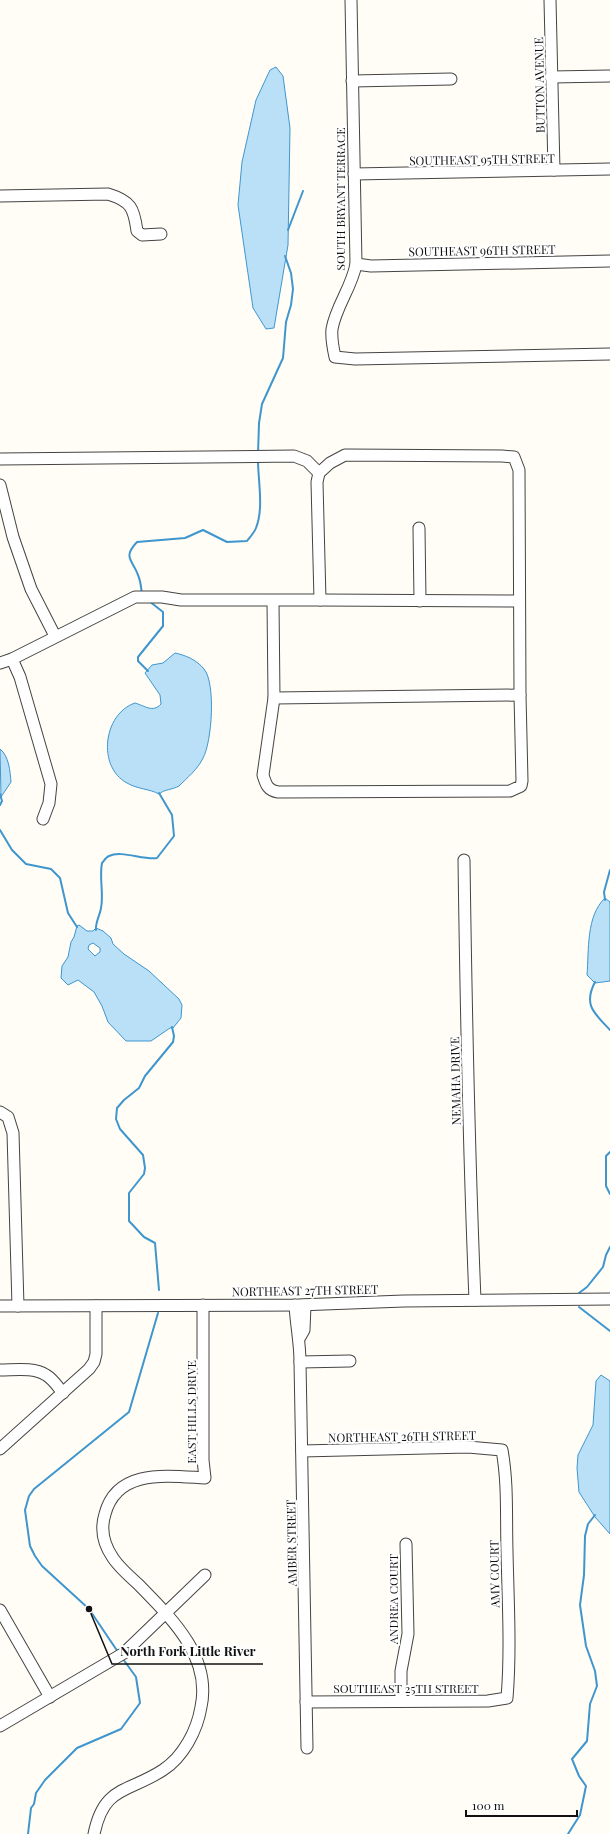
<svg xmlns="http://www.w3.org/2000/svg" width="610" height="1834" font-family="'Playfair Display',serif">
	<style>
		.water { fill: #b9e0f7; stroke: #3f96cf; fill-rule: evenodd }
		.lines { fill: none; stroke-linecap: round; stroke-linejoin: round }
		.stream { stroke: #3f96cf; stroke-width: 2 }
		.minor-casing { stroke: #444; stroke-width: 13 }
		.minor { stroke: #fff; stroke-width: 11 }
		.labels { text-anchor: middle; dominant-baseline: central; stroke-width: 4; stroke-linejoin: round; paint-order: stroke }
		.street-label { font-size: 12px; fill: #111; stroke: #fff }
		.leader { fill: none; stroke: #111; stroke-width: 1.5 }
		.callout-dot { fill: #111; stroke: #fff; stroke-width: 1.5 }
		.callout-label { font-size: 13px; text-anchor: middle; font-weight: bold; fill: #111; stroke: #fff; stroke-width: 4; stroke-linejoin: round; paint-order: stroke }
	</style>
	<rect width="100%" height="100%" fill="#fffdf5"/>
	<g class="water">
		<polygon points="276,67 283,76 290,128 288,245 274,328 266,329 253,308 238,205 242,162 256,100 270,70"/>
		<path d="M175 653C185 655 197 660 204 669 216 683 212 742 203 758 198 769 187 778 179 786 172 790 165 789 159 794 150 789 137 789 127 783 97 767 103 714 135 703 145 706 153 713 161 704L160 695 145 673 152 665 163 663Z"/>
		<path d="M0 749C9 756 10 771 11 782L1 797Z"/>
		<path d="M605 898 610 902V981L595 983 587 975C589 950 586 916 605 898Z"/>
		<path d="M79 925 87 931H93L96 928 103 931 111 938 113 944 124 954 149 971 179 999 182 1005 181 1018 173 1028H170L151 1041H126L108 1022 102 1006 94 992 78 980 68 985 61 978 62 966 68 957 71 942 74 937 77 926ZM93 943 100 948V952L95 956 88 949 89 945Z"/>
		<polygon points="601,1375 610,1381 610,1534 595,1517 579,1492 577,1468 578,1455 593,1425 596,1381"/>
	</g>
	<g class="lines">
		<g class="stream">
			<polyline points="288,230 303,191"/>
			<polyline points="258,454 259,423 262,404 283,358 286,322 291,305 293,289 291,273 285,256"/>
			<path d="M142 594C141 588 141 582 138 575 133 560 122 558 137 542L185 538 203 530 227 542 247 541C250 537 254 533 256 528 264 508 258 481 258 460"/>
			<polyline points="148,671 138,661 138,657 163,626 163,612 149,601"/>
			<polyline points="0,794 2,801 0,805"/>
			<polyline points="0,830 12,850 26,864 51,869 60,878 68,913 77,927"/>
			<polyline points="605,900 604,892 610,870"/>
			<path d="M96 930C95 923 100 915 101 908 104 893 99 878 102 863 104 861 106 857 109 856 121 850 143 860 157 858L174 836 172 815 159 793"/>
			<path d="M595 982C583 1005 594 1013 610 1030"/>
			<polyline points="610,1152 606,1156 606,1186 610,1194"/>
			<polyline points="159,1290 155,1243 144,1237 129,1221 129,1193 144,1174 145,1168 143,1155 120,1129 116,1119 117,1108 124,1100 139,1088 145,1076 173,1042 174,1036 172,1027"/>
			<polyline points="579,1293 587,1287 603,1267 606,1255 610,1247"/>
			<polyline points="579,1307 610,1331"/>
			<polyline points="118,1652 89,1609 42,1566 35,1556 30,1546 25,1510 29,1496 34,1489 129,1412 158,1313"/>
			<polyline points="28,1834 31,1808 34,1804 36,1793 45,1780 77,1748 121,1729 140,1703 136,1677 123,1659"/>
			<polyline points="568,1834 580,1815 586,1786 579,1776 572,1759 587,1741 590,1704 597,1686 595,1671 586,1646 580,1605 584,1575 585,1536 588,1524 595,1515"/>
		</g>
		<defs>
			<g id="minor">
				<path d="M351 0 356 264C352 287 336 306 332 329 331 339 333 348 335 357L355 359 610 354"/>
				<polyline points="550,0 554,170"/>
				<polyline points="551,77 610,76"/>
				<polyline points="352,81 451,79"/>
				<polyline points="354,174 610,169"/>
				<path d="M0 196 108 194C131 201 134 208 137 231L142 235 161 234"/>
				<polyline points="356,264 371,266 610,261"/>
				<polyline points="0,459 294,456 307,461 319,473 317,482 320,600 181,600 162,597 135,597 12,659 0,663"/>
				<polyline points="0,485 13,537 31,589 55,636"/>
				<polyline points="419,528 420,601"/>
				<polyline points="320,600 519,601"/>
				<path d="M273 601 274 698 263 775C266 784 267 790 278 792L510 791 521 786 522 781 520 695 519 470 514 457 502 456 345 455 330 463 319 473"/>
				<polyline points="12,659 20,677 51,784 49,803 43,819"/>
				<polyline points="274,698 520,695"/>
				<path d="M464 860C466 1007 469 1154 475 1300"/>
				<polyline points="0,1112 8,1117 13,1133 18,1306"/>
				<path d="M295 1305C296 1325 300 1342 300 1362L307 1748"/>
				<polyline points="0,1306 298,1305 404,1301 610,1299"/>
				<polyline points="300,1337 304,1330 305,1305"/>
				<polyline points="300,1362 350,1361"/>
				<path d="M0 1370C15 1370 33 1367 46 1375 53 1379 58 1387 63 1393"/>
				<polyline points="0,1449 89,1369 94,1362 96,1354 96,1306"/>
				<path d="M302 1451 468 1447 502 1450C508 1483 506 1517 507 1551 508 1600 511 1650 507 1698L488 1701 306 1702"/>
				<polyline points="0,1610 50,1697"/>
				<polyline points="401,1701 401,1671 408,1634 406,1544"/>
				<polyline points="0,1726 124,1653 205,1575"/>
				<path d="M94 1834C104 1785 128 1793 163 1770 183 1757 197 1731 201 1707 212 1656 170 1617 138 1584 129 1576 119 1567 113 1558 104 1545 100 1530 105 1514 117 1468 168 1476 205 1478L203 1460V1305"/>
			</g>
		</defs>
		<use href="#minor" class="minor-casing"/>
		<use href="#minor" class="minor"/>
	</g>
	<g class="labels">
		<g class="street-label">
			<text transform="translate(539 85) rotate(-91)">BUTTON AVENUE</text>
			<text transform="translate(482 159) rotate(-1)">SOUTHEAST 95TH STREET</text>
			<text transform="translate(340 199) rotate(-90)">SOUTH BRYANT TERRACE</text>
			<text transform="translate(482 250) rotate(-1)">SOUTHEAST 96TH STREET</text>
			<text transform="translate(455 1081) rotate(-91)">NEMAHA DRIVE</text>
			<text transform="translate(305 1290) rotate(-1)">NORTHEAST 27TH STREET</text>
			<text transform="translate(191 1412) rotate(-90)">EAST HILLS DRIVE</text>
			<text transform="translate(402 1436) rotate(-1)">NORTHEAST 26TH STREET</text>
			<text transform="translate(291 1543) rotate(-91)">AMBER STREET</text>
			<text transform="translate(494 1574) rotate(-91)">AMY COURT</text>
			<text transform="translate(393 1599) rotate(-90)">ANDREA COURT</text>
			<text x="406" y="1688">SOUTHEAST 25TH STREET</text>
		</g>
	</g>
	<path class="leader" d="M89 1609L112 1664H263"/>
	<circle class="callout-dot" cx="89" cy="1609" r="4"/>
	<g class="callout-label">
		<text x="188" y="1656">North Fork Little River</text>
	</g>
	<path d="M466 1810v6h111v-6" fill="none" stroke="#111111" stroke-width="2"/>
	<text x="472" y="1810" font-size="12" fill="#111111" stroke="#ffffff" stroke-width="3" paint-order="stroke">100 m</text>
</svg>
